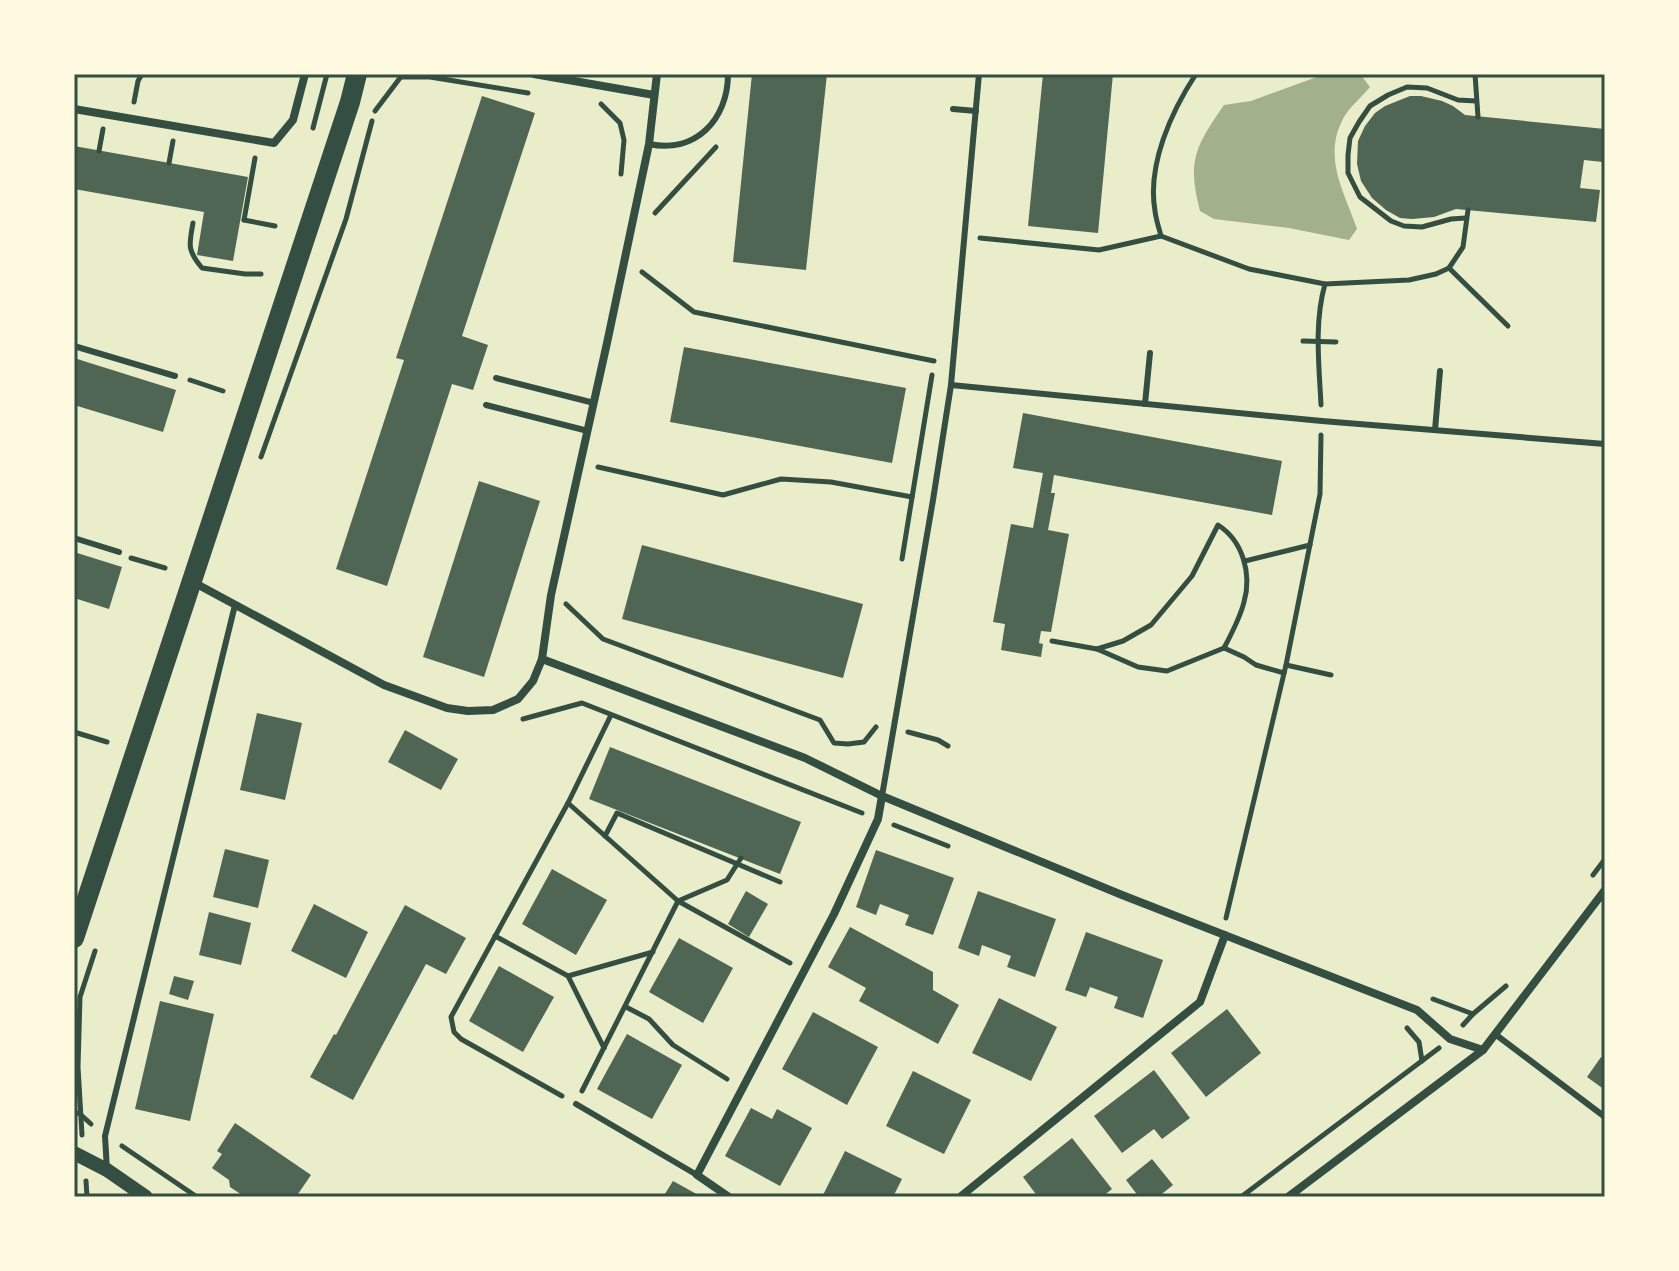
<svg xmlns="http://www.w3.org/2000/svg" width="1679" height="1271" font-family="Montserrat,sans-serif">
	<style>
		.water { fill: #a3b18a }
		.building { fill: #4f6655 }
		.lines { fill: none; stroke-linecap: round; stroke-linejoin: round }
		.path { stroke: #344e41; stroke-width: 5 }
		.service { stroke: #344e41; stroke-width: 6 }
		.minor { stroke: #344e41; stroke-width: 8 }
		.tertiary { stroke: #344e41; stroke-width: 14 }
		.primary { stroke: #344e41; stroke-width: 20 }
		.neatline { fill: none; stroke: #344e41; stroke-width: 3 }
	</style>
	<rect width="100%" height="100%" fill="#e9edc9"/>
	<path class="water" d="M1325 74H1357L1361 75 1370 87C1361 98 1347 109 1342 121 1323 159 1345 193 1357 229L1349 240 1289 228 1214 219 1200 211C1187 161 1195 147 1224 105L1251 101Z"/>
	<g class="building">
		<polygon points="752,74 827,74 806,270 733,262"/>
		<polygon points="1043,74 1113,74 1098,233 1028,226"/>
		<polygon points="482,96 535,113 462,336 488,345 473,390 452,384 387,586 336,569 404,360 396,358"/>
		<polygon points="1410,96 1421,96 1442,101 1453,106 1465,115 1605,129 1603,162 1584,160 1580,188 1600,190 1596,222 1456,209 1434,217 1412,219 1400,218 1386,210 1372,198 1361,181 1357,164 1358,141 1365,126 1375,113 1385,106"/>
		<polygon points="74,146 248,177 233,261 197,255 204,212 74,189"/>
		<polygon points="684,347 906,388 892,463 670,422"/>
		<polygon points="74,358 176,390 163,432 74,405"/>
		<polygon points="1023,413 1282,461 1272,515 1054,475 1051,493 1055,493 1048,530 1069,534 1051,632 1041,631 1039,643 1043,644 1041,657 1001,650 1005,624 993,622 1011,524 1033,528 1043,473 1013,468"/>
		<polygon points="479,481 540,501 484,677 423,657"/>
		<polygon points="642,545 863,604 843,678 622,619"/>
		<polygon points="74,552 122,567 109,609 74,598"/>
		<polygon points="257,713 302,723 285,800 240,790"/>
		<polygon points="405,730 458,759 441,790 388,762"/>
		<polygon points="610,747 801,822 780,874 589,799"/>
		<polygon points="225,849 269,860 258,908 213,897"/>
		<polygon points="876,850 954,878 933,935 905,925 909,915 880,904 876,915 856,907"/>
		<polygon points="552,869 607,900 576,955 522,924"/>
		<polygon points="746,891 768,904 749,937 728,924"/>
		<polygon points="978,891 1056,919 1035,977 1007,967 1011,956 982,945 979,956 958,948"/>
		<polygon points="314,904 368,932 346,978 291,951"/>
		<polygon points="405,905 466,938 446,974 426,964 353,1100 310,1077 334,1034 336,1035"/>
		<polygon points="209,912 251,923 241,965 199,955"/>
		<polygon points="850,927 933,972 933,990 959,1005 938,1044 859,1001 866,988 828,967"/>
		<polygon points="1086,932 1163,960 1143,1018 1114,1008 1118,997 1090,987 1086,997 1065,990"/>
		<polygon points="679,938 733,968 703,1023 649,992"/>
		<polygon points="499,966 554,997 523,1052 469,1021"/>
		<polygon points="174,976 194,981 188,1000 169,994"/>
		<polygon points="999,998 1057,1027 1031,1081 972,1053"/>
		<polygon points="160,1001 214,1014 190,1121 135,1109"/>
		<polygon points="1227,1009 1261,1053 1206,1097 1171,1053"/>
		<polygon points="813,1012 878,1047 847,1105 782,1069"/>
		<polygon points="627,1034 682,1065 652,1119 597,1089"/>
		<polygon points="1601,1057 1605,1060 1605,1090 1587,1077"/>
		<polygon points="1154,1070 1190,1118 1162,1139 1154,1129 1122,1153 1094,1116"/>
		<polygon points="913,1071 971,1100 944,1154 886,1126"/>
		<polygon points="751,1108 772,1119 777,1109 812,1128 780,1186 725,1156"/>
		<polygon points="235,1123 311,1175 296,1197 245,1197 230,1187 229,1180 212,1168 222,1154 217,1151"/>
		<polygon points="1072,1138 1112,1189 1102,1197 1038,1197 1023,1177"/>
		<polygon points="845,1151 902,1179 893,1197 827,1197 823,1195"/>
		<polygon points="1152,1159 1173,1185 1158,1197 1139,1197 1126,1180"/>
		<polygon points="673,1181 702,1197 663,1197"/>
	</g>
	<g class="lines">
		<g class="path">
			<path d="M1196 74C1171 112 1147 165 1155 211 1156 220 1159 228 1161 236L1249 269 1325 284"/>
			<polyline points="1475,74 1478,117"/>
			<polyline points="402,77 430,77 528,93"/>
			<polyline points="134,102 138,81 142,74"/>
			<polyline points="601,104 620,123 624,140 621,174"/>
			<polyline points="375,111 403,74"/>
			<polyline points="313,128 327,74"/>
			<polyline points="99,151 103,129"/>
			<polyline points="169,163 173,141"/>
			<polyline points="655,213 716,147"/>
			<polyline points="1466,218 1451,219 1422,227 1404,226 1391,221 1360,197 1348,173 1348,155 1350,138 1359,122 1370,106 1388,95 1407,87 1427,88 1458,100 1476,101"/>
			<polyline points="244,220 255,158"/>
			<polyline points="244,220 275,226"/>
			<path d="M193 223C189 245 187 250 202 268L245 274H261"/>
			<polyline points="980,238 1099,250 1161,236"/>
			<polyline points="1449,268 1508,326"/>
			<polyline points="642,272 694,312 934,361"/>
			<polyline points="1303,341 1336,342"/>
			<polyline points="190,380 223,391"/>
			<path d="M1321 405C1319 364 1314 323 1325 284L1409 280 1436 274 1449 268 1463 247 1468 210"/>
			<polyline points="261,457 346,219 372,121"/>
			<polyline points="598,467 723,495 781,479 831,482 912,497"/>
			<polyline points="131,558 165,568"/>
			<polyline points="902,559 932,375"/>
			<polyline points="1245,561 1310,545"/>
			<polyline points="566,604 603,639 820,720 834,743 848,744 864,742 876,727"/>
			<polyline points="1052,641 1097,649 1138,667 1167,671 1224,648 1244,657 1256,665 1284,673"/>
			<path d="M1097 649 1123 641 1151 625 1192 576 1218 525C1243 541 1252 574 1244 602 1240 618 1232 633 1224 648"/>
			<polyline points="1286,665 1331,675"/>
			<polyline points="523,719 582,703 862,813"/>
			<polyline points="74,732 107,742"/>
			<polyline points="908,732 938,740 948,746"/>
			<polyline points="568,803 678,901 582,1091"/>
			<polyline points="894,825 948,846"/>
			<polyline points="605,836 617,813 780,882"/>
			<polyline points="741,858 727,880 678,901 790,963"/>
			<polyline points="1593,875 1605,859"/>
			<polyline points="1226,918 1286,665 1320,494 1321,435"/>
			<polyline points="495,936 568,976 653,952"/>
			<polyline points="568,976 604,1048"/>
			<polyline points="1433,999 1473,1014"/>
			<polyline points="626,1007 649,1019 673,1045 727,1079"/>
			<polyline points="1463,1025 1473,1014 1506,986"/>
			<polyline points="1407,1028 1419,1042 1422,1061"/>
			<polyline points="562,1096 461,1039 454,1032 451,1017 568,803 611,715"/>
			<polyline points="74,1112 80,1114 91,1124"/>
			<polyline points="82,1135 78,1067 80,997 95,951"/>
			<polyline points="122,1146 197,1197"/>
			<polyline points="86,1181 87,1197"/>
			<polyline points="1241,1197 1439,1048"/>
		</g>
		<g class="service">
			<polyline points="953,109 976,111"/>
			<path d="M649 144C695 154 728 120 728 74"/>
			<polyline points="74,346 175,376"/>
			<polyline points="496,378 594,403"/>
			<polyline points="951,385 1322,421 1605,444"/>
			<polyline points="1145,404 1150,353"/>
			<polyline points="486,405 588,431"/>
			<polyline points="1435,430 1440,371"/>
			<polyline points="74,538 119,552"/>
			<polyline points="882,796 933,500 951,385 979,74"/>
			<polyline points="1495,1034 1605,1117"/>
			<polyline points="576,1104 697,1175"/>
			<polyline points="107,1170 105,1136 235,605"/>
		</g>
		<g class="minor">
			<polyline points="534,74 654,95"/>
			<polyline points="74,109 274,143 293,120 305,74"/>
			<polyline points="193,582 384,685 447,708 468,711 493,710 518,699 533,681 542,659 551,595 607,343 649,144 657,74"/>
			<polyline points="542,659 805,758 882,796 1122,895 1417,1010 1450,1039 1483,1050"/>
			<polyline points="729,1197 697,1175 834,914 878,819 882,796"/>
			<polyline points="960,1197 1200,1002 1225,935"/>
			<polyline points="1288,1197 1483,1050 1605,890"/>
		</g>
		<polyline class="tertiary" points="74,1153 107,1170 146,1197"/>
		<polyline class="primary" points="74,938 350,102 357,74"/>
	</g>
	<rect width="1679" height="1271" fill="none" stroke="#fefae0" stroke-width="152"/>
	<rect x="76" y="76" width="1527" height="1119" class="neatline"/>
</svg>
